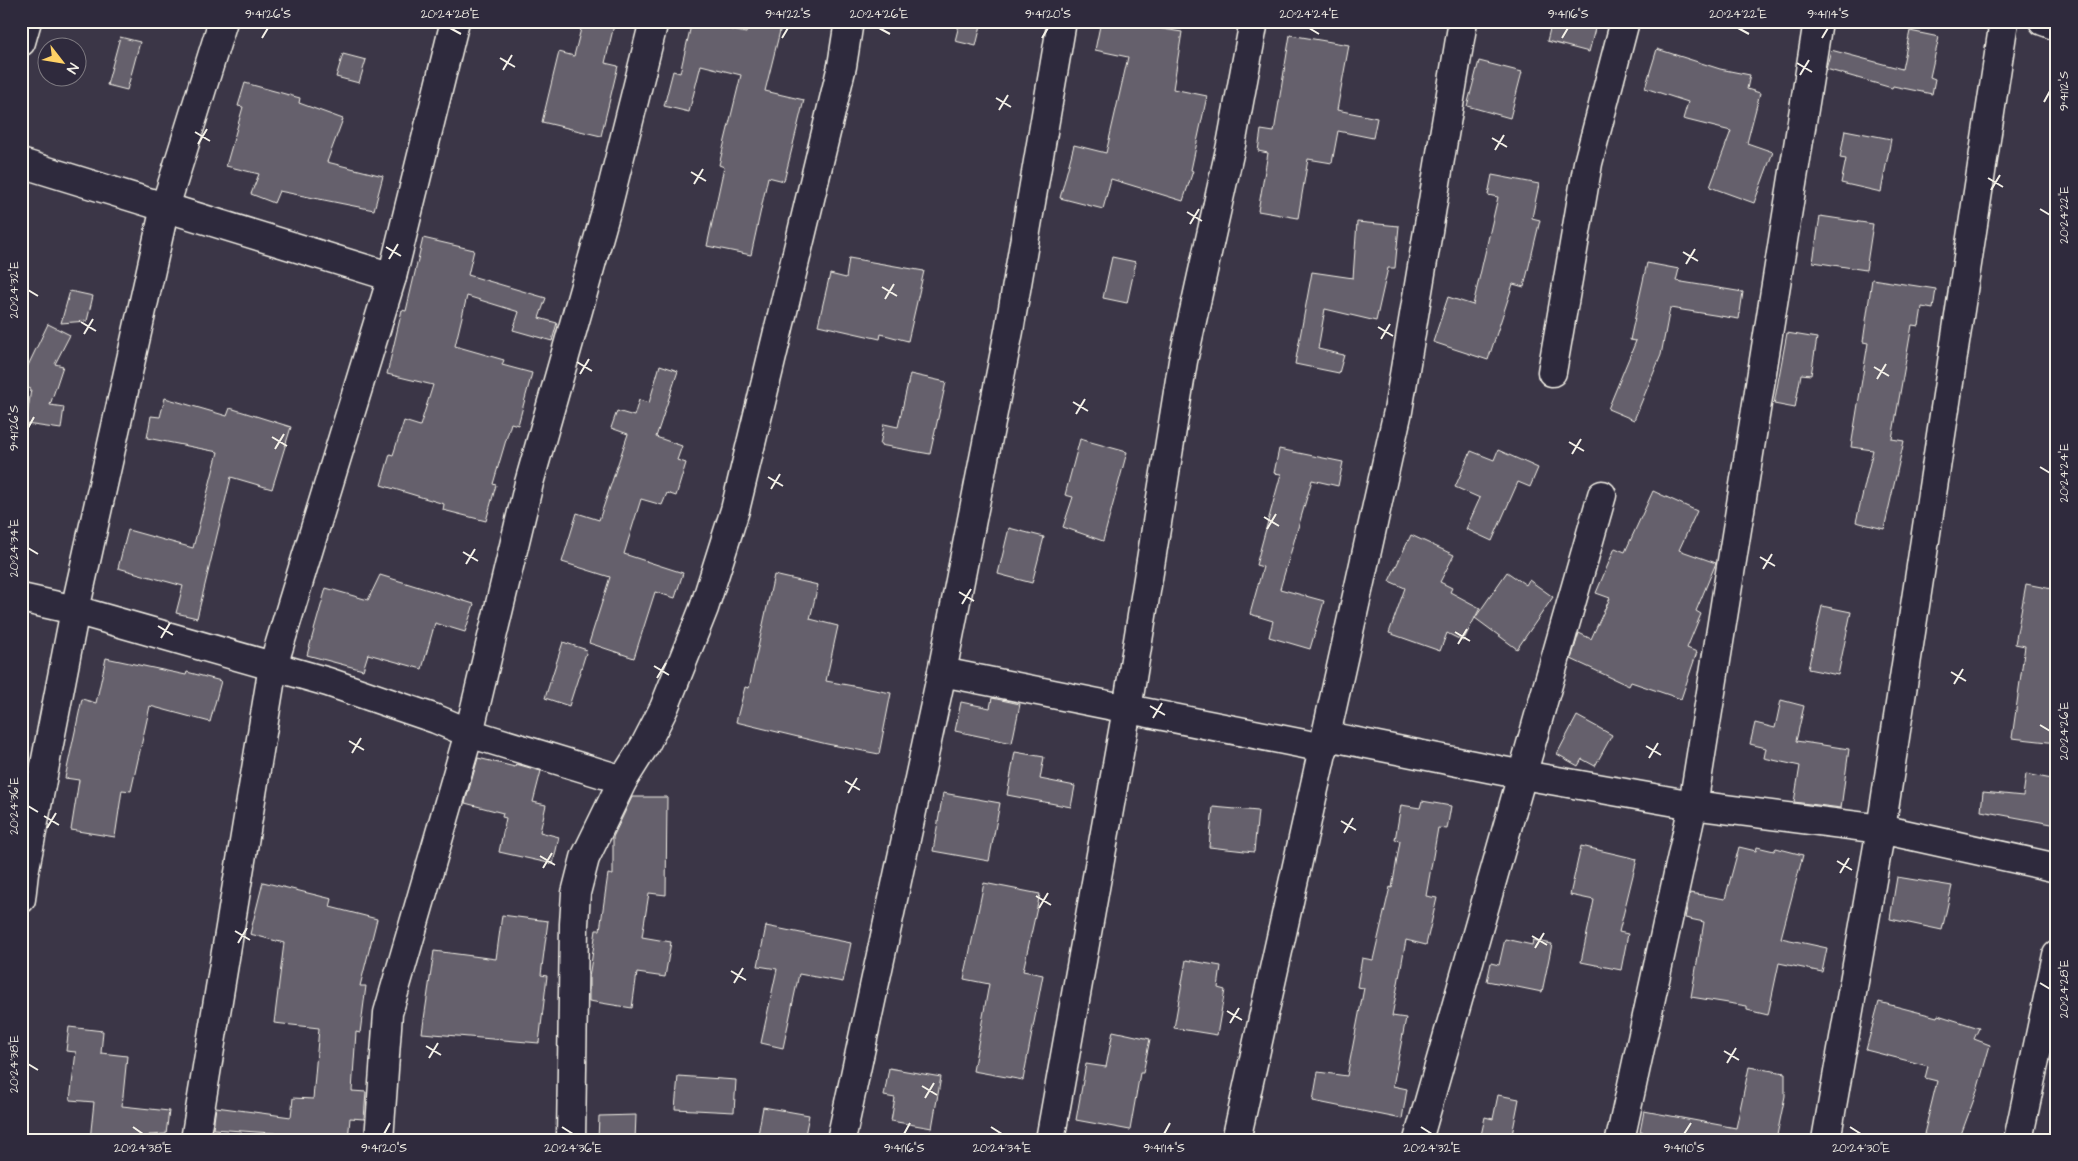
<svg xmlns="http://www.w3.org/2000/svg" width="2078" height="1161" font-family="'Architects Daughter',sans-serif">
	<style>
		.building { fill: #65616c; stroke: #f4f1e8 }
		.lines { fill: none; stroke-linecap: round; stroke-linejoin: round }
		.minor-casing { stroke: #f4f1e8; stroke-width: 31 }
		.minor { stroke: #2f2a3d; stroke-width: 28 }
		.ticks { fill: none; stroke: #f4f1e8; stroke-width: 2 }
		.neatline { fill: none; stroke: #f4f1e8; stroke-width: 2 }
		.ticks-label { font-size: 12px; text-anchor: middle; fill: #f4f1e8 }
	</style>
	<rect width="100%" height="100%" fill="#3b3647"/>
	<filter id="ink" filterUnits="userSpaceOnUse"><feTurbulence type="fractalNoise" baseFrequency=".02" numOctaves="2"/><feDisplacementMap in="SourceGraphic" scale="10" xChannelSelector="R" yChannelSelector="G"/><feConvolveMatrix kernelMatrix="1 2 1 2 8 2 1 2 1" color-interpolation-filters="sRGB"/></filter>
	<g filter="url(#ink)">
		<g class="building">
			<polygon points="583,21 615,21 605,63 618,66 601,136 542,122 559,52 574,56"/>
			<polygon points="692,21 746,33 749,21 781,27 765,91 804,100 784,181 768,177 751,255 707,246 724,167 719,165 741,75 701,65 689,112 664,106 673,71 680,73"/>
			<polygon points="960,21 982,21 976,46 955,41"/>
			<polygon points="1101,21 1146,21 1145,26 1182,32 1173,89 1207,96 1191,170 1193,171 1183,201 1111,179 1103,209 1060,198 1074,145 1106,153 1128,57 1095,50"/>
			<polygon points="1552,21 1597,21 1589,52 1547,41"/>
			<polygon points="1910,31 1939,37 1930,77 1935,79 1932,94 1893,86 1892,88 1826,69 1831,50 1902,69"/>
			<polygon points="1290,35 1349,45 1337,110 1377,118 1373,138 1338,131 1332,163 1308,159 1298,218 1258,211 1268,153 1258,151 1261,130 1274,132"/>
			<polygon points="120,37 140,42 127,90 107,85"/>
			<polygon points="1657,49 1720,69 1750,75 1747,89 1760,93 1747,143 1773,152 1754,203 1710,187 1731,131 1683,119 1688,102 1645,88"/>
			<polygon points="343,54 366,60 359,83 336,77"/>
			<polygon points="1479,61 1522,72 1510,118 1467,106"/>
			<polygon points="245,83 300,98 299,103 343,119 327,162 383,176 374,210 279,191 274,203 251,194 259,174 226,166 243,107 238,106"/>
			<polygon points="1845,130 1891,139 1881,192 1841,183 1846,159 1840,158"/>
			<polygon points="1492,175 1539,184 1532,218 1540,220 1524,287 1513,284 1488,360 1433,342 1448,297 1473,305 1498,197 1488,195"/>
			<polygon points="1820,216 1873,224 1866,270 1813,262"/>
			<polygon points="1357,222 1399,226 1395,268 1388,268 1376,321 1325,309 1318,349 1344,355 1339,373 1295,364 1312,272 1353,278"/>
			<polygon points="423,238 474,250 468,275 546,298 539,318 557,323 552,341 513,330 519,312 467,296 455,346 504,360 502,365 532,373 518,425 511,423 493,484 496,485 486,521 443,510 444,504 381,485 390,454 393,455 404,421 420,426 433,385 387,374 402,310 406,311"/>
			<polygon points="1112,257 1136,262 1127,303 1103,298"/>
			<polygon points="849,258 924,271 908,341 881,334 880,339 818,325 830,274 846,278"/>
			<polygon points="1647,263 1679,269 1676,281 1743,292 1739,319 1670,308 1661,355 1634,420 1608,409 1636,341 1630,340"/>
			<polygon points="1872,279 1936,289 1933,309 1922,307 1919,326 1912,325 1892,439 1904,441 1884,529 1856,522 1873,450 1851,447 1868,343 1863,342"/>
			<polygon points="70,291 93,296 87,321 61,323"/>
			<polygon points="48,324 70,335 55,364 63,366 50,405 64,407 61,429 26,424 31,389 21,385 21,380"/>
			<polygon points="1787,333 1817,338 1811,375 1801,374 1795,408 1774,404"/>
			<polygon points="660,365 678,371 656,437 682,446 677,460 686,463 676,496 667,493 662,505 641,499 624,554 683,573 675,598 655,592 634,658 589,643 610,577 562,562 577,513 599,520 628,434 611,428 617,411 634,416 639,400 649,403"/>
			<polygon points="910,374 946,382 930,454 880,445 884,424 898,427"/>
			<polygon points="165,398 227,416 230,408 291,427 272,489 231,477 197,618 176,613 183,586 118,568 128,530 193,548 218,452 147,438 151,416 160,417"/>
			<polygon points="1080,439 1127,452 1103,541 1063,527 1073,497 1065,495"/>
			<polygon points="1279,449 1343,462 1338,486 1312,480 1280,589 1324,601 1310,649 1269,637 1273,621 1250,614 1263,567 1256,565 1281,474 1274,473"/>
			<polygon points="1498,450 1538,468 1530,487 1518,482 1492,541 1466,529 1480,498 1455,487 1471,451 1494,460"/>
			<polygon points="1653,491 1697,511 1679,550 1716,563 1696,611 1701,614 1687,648 1697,652 1681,699 1631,682 1629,686 1571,659 1579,633 1591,639 1610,598 1596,593 1615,548 1625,552"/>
			<polygon points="1009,528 1044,537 1032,583 998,574"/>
			<polygon points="1411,535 1454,555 1440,582 1452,588 1450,592 1480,608 1463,641 1447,633 1440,651 1389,633 1405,588 1389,581"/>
			<polygon points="1507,572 1526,585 1529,580 1553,597 1517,649 1475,618"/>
			<polygon points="380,575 474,604 465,632 435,623 422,669 368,654 363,670 307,655 326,588 368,600"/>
			<polygon points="774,575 818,585 810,619 838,626 826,681 891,693 879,754 827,744 736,722 745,687 749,688"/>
			<polygon points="2026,584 2057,590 2057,743 2012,738 2025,646 2015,644"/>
			<polygon points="1822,606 1851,612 1838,675 1808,669"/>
			<polygon points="563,642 587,650 569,706 545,698"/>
			<polygon points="106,658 186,675 187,672 221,681 210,722 150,706 131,791 122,790 115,837 71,830 79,780 65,778 82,699 96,703"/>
			<polygon points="992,698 1020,704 1012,743 955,731 961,702 990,708"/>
			<polygon points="1781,700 1804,706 1796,741 1849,749 1841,808 1794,802 1800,766 1764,758 1766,748 1750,744 1755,723 1775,728"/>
			<polygon points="1577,716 1612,735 1595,766 1582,759 1578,766 1557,754"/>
			<polygon points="1015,752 1044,757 1040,779 1075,786 1071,807 1007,795"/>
			<polygon points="478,758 515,767 516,764 541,771 533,802 546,805 540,832 559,837 553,864 499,852 506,818 502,817 503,813 465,803"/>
			<polygon points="2026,774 2057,780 2057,825 1981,811 1983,792 2023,796"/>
			<polygon points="943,793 1000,803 989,861 933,851"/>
			<polygon points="632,797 667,797 666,895 649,893 642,937 671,942 665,977 637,973 632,1008 589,1001 589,978 596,930 600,930 608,874 613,875 613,837"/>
			<polygon points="1422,801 1451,806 1447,829 1438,828 1426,896 1437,898 1426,945 1406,940 1392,1016 1406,1018 1393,1086 1407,1089 1402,1119 1313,1101 1318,1072 1347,1076 1364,988 1357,987 1362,958 1373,960 1390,887 1392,888 1400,841 1395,840 1401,805 1420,808"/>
			<polygon points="1213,807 1258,811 1254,852 1209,847"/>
			<polygon points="1581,846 1637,859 1619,932 1628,934 1621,970 1581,962 1594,900 1570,895"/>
			<polygon points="1739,847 1756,851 1757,847 1774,851 1776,848 1803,855 1781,938 1827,948 1822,972 1779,963 1768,1015 1747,1010 1747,1006 1691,997 1704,922 1685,918 1690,893 1725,899"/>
			<polygon points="1897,877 1952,886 1942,930 1890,919"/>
			<polygon points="263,882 332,899 330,907 377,919 360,986 366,986 360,1033 356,1032 352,1091 366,1092 364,1119 350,1118 348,1140 285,1140 286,1134 213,1129 216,1107 291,1117 293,1098 313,1099 319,1028 274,1023 284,943 250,934"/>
			<polygon points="984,883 1040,894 1023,971 1043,975 1023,1080 973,1071 989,984 964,979"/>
			<polygon points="502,915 548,921 541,975 547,976 539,1043 422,1033 434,951 496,959"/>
			<polygon points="766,926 851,943 843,982 799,974 783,1048 761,1043 777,969 758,966"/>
			<polygon points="1505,939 1532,945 1533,940 1552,944 1542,992 1487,981 1491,963 1499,965"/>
			<polygon points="1186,960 1221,966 1218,988 1225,990 1217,1035 1174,1028"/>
			<polygon points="1879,1002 1937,1017 1938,1015 1979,1028 1974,1039 1990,1045 1977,1091 1959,1140 1933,1140 1924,1134 1937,1081 1925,1078 1928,1066 1866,1050"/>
			<polygon points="69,1027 103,1031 101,1053 127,1056 122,1106 169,1111 166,1134 149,1135 148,1140 90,1140 94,1102 70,1100 76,1052 66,1051"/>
			<polygon points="1113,1031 1150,1039 1143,1073 1140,1073 1130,1130 1076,1120 1086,1064 1106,1067"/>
			<polygon points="1749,1067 1785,1073 1785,1096 1776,1140 1683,1140 1640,1132 1644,1111 1736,1128"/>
			<polygon points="889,1068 941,1077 932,1128 891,1121 895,1098 884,1096"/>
			<polygon points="678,1076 736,1080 734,1112 675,1109"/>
			<polygon points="1498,1095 1519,1099 1511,1140 1480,1140 1485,1117 1493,1119"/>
			<polygon points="763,1107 809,1115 804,1140 757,1140"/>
			<polygon points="636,1115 635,1140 598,1140 599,1116"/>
		</g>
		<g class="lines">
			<defs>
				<g id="minor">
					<polyline points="2043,21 2057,26"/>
					<polyline points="21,42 27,21"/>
					<polyline points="21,163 392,277"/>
					<polyline points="1552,372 1588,163 1625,21"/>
					<polyline points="21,598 75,610 328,682 436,719 469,733 623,780"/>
					<polyline points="942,672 1324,748"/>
					<polyline points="1327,736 1523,775 1693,805 1881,829 2057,868"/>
					<polyline points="21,899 24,873 75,610 165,207 223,21"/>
					<polyline points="195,1140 273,666 392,277 455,21"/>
					<polyline points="379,1140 388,1013 469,733 529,483 607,208 654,21"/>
					<polyline points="571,1140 574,924 576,893 585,858 623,780 645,745 664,708 704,608 735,510 842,66 849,21"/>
					<polyline points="841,1140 942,672 1009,331 1062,21"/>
					<polyline points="1050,1140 1127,709 1183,361 1231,145 1254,21"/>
					<polyline points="1236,1140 1398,411 1463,21"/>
					<polyline points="1418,1140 1602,495"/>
					<polyline points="1620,1140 1693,805 1818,21"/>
					<polyline points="1826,1140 1881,829 2004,21"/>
					<polyline points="2018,1140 2057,955"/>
				</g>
			</defs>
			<use href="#minor" class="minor-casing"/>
			<use href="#minor" class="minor"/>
		</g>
	</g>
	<path class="ticks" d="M450 28 461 34M879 28 890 34M1309 28 1319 34M1738 28 1749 34M262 38 268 28M782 38 788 28M1042 38 1048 28M1562 38 1568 28M1822 38 1828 28M500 58 515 67M1797 63 1812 72M503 70 512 55M1800 75 1809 60M996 98 1011 107M2044 102 2050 91M999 110 1008 95M195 132 210 141M1492 138 1507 147M198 144 207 129M1495 150 1504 135M691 172 706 181M1988 178 2003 187M694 184 703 169M1991 190 2000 175M2040 209 2050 215M1187 212 1202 221M1190 224 1199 209M386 247 401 256M1683 252 1698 261M389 259 398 244M1686 264 1695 249M882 287 897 296M28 290 38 296M885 299 894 284M81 322 96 331M1378 327 1393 336M84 334 93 319M1381 339 1390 324M577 362 592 371M1874 367 1889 376M580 374 589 359M1877 379 1886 364M1073 402 1088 411M1076 414 1085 399M28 428 34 417M272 437 287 446M1569 442 1584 451M275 449 284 434M1572 454 1581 439M2040 467 2050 473M768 477 783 486M771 489 780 474M1264 517 1279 526M1267 529 1276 514M28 548 38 554M463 552 478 561M1760 557 1775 566M466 564 475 549M1763 569 1772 554M959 592 974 601M962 604 971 589M158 626 173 635M1455 632 1470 641M161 638 170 623M1458 644 1467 629M654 666 669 675M1951 672 1966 681M657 678 666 663M1954 684 1963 669M1150 706 1165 715M1153 718 1162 703M2040 725 2050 731M349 741 364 750M1646 746 1661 755M352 753 361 738M1649 758 1658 743M845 781 860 790M848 793 857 778M28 806 38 812M44 816 59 825M1341 821 1356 830M47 828 56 813M1344 833 1353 818M540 856 555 865M1837 861 1852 870M543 868 552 853M1840 873 1849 858M1036 896 1051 905M1039 908 1048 893M235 931 250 940M1532 936 1547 945M238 943 247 928M1535 948 1544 933M731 971 746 980M734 983 743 968M2040 983 2050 989M1227 1011 1242 1020M1230 1023 1239 1008M426 1046 441 1055M1724 1051 1739 1060M429 1058 438 1043M1727 1063 1736 1048M28 1064 38 1070M922 1086 937 1095M925 1098 934 1083M133 1127 143 1134M562 1127 573 1134M991 1127 1002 1134M1421 1127 1432 1134M1850 1127 1861 1134M384 1134 390 1123M904 1134 910 1123M1164 1134 1170 1123M1684 1134 1691 1123"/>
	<rect width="2078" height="1161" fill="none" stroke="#2f2a3d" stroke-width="55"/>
	<g transform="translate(62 62) rotate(121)"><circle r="24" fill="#2f2a3d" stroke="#7e7a81"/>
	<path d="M0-4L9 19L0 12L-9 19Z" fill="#ffd166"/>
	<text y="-8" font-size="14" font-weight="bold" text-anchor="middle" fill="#f4f1e8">N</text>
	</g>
	<rect x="28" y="28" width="2022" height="1106" class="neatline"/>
	<g class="ticks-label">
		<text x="268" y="18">9°41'26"S</text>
		<text x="450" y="18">20°24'28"E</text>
		<text x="788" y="18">9°41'22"S</text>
		<text x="879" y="18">20°24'26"E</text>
		<text x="1048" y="18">9°41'20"S</text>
		<text x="1309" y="18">20°24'24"E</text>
		<text x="1568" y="18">9°41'16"S</text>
		<text x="1738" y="18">20°24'22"E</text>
		<text x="1828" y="18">9°41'14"S</text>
		<text transform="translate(2064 91) rotate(-90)" y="4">9°41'12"S</text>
		<text transform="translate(2064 215) rotate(-90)" y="4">20°24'22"E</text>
		<text transform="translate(14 290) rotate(-90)" y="4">20°24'32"E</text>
		<text transform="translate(14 428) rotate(-90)" y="4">9°41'26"S</text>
		<text transform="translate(2064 473) rotate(-90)" y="4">20°24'24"E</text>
		<text transform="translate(14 548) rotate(-90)" y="4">20°24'34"E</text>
		<text transform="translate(2064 731) rotate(-90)" y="4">20°24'26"E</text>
		<text transform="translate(14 806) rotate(-90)" y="4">20°24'36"E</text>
		<text transform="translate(2064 989) rotate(-90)" y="4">20°24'28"E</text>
		<text transform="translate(14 1064) rotate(-90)" y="4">20°24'38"E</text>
		<text x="143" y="1152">20°24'38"E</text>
		<text x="384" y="1152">9°41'20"S</text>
		<text x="573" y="1152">20°24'36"E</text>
		<text x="904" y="1152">9°41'16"S</text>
		<text x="1002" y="1152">20°24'34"E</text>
		<text x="1164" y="1152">9°41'14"S</text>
		<text x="1432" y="1152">20°24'32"E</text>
		<text x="1684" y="1152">9°41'10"S</text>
		<text x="1861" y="1152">20°24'30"E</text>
	</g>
</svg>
